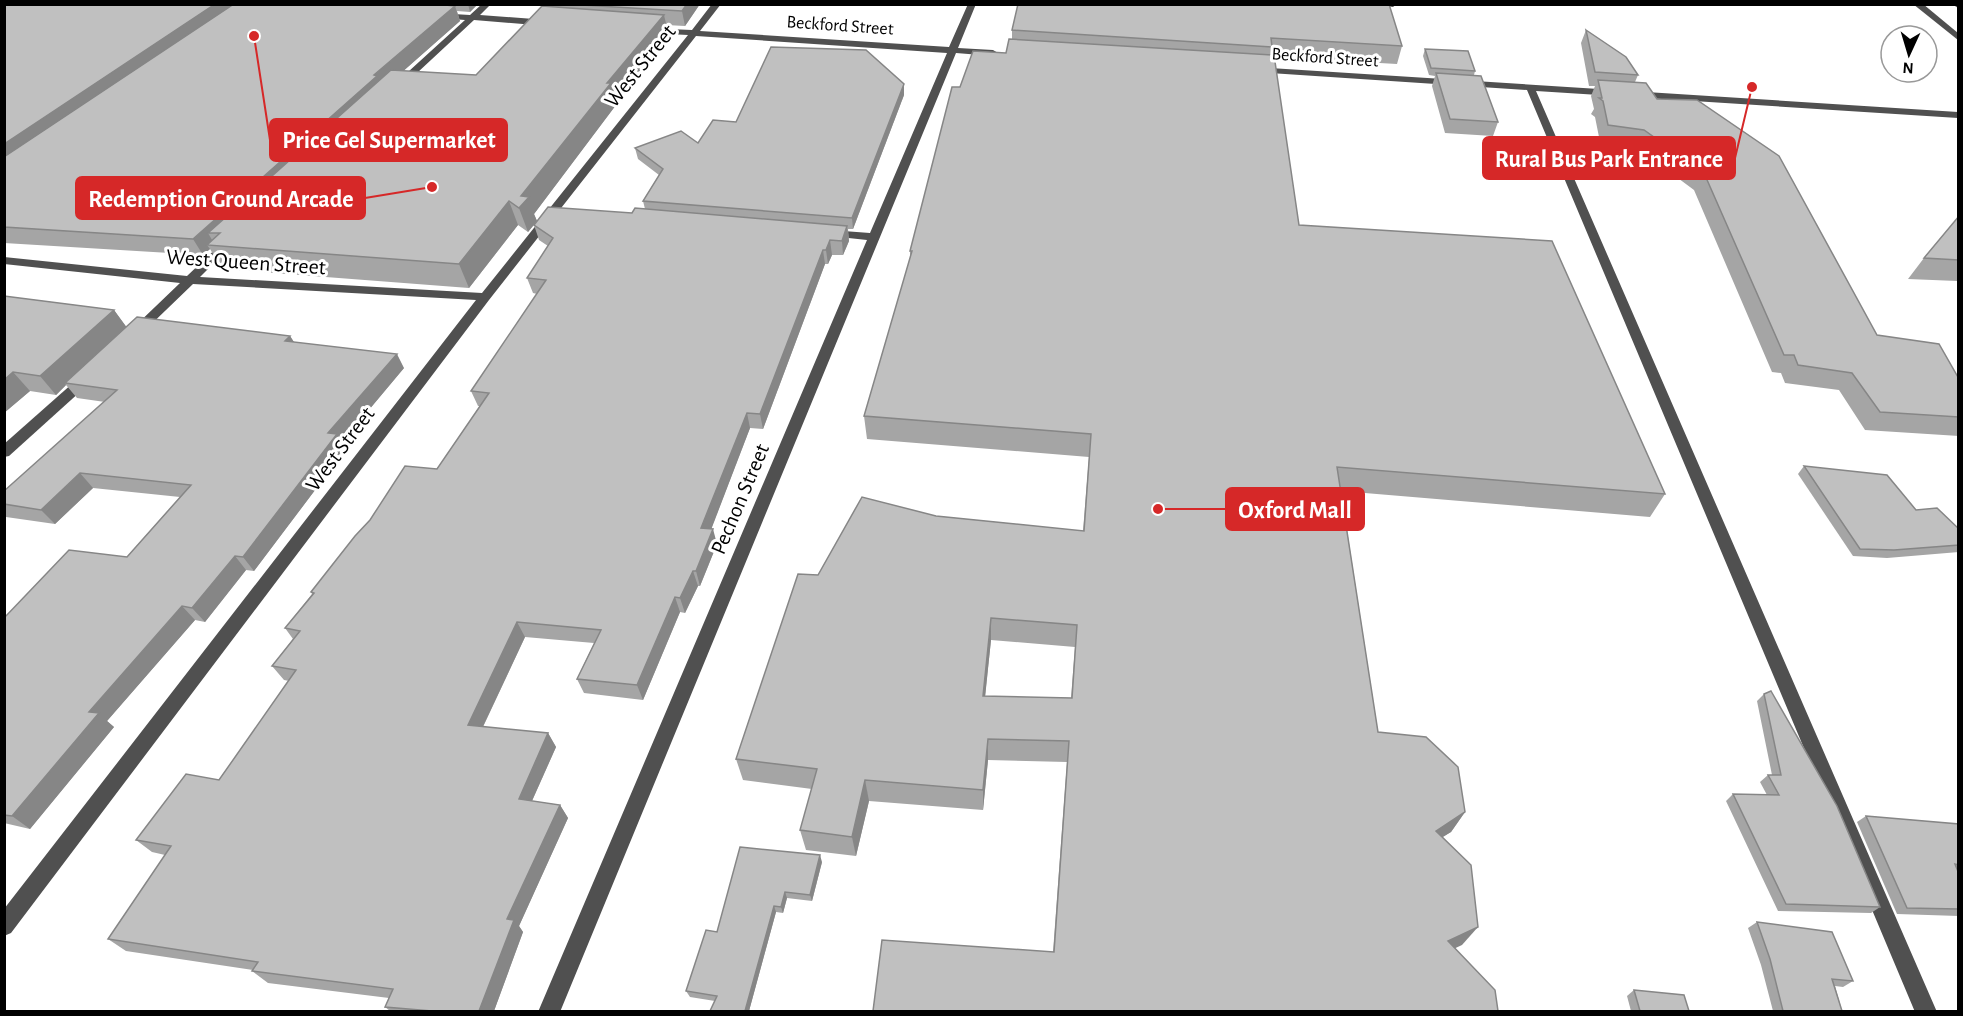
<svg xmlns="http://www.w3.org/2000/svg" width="1963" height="1016" font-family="'Alegreya Sans',sans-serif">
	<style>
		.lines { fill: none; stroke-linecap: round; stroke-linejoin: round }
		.minor { fill: #505050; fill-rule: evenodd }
		.wall { fill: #a5a5a5; fill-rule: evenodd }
		.shaded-wall { fill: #868686 }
		.building { fill: #c0c0c0; stroke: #868686; stroke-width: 1.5; fill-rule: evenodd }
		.labels { text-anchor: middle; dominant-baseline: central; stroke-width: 6; stroke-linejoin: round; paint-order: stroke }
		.far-street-label { font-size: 18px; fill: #000; stroke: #fff }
		.street-label { font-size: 22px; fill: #000; stroke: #fff }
		.leader { fill: none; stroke: #d62828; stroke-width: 2 }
		.callout-dot { fill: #d62828; stroke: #fff; stroke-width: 2 }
		.callout { fill: #d62828; stroke: #d62828; stroke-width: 2 }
		.callout-label { font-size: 24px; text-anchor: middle; font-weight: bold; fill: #fff }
	</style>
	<rect width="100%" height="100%" fill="#fff"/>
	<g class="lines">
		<g class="minor">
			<polygon points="482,4 491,4 480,15 547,20 551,23 547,26 474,20 403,86 397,86 397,82 465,20 439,18 436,17 436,13 470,15"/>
			<polygon points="712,4 721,4 700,31 949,47 968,4 976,4 958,48 993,50 998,53 993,56 956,53 560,1012 538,1012 867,240 830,236 824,233 830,230 870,233 947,53 696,36 489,300 11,933 4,936 4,909 476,300 193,284 139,336 135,337 129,333 131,330 180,283 4,264 4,257 187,276 224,241 232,241 232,245 200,277 482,293 688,35 648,33 644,30 645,28 692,30"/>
			<polygon points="1371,4 1397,4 1393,7"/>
			<polygon points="1913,4 1923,4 1958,33 1958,40"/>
			<polygon points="1952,4 1958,4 1958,8"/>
			<polygon points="1256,67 1958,112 1958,118 1536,91 1937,1012 1915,1012 1527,90 1253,72 1253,68"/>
			<polygon points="87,374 92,375 94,378 92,381 9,456 4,457 4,444 82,375"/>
		</g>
	</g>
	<g class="wall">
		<polygon points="4,4 478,4 470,12 457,11 460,21 403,71 476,75 553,7 553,4 700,4 685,26 666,25 669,36 615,101 616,105 534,214 537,221 528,232 518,225 469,288 222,269 210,249 203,255 4,243"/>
		<path d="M1018 4 1402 46 1397 64 1274 57 1299 225 1665 494 1650 517 1341 491 1378 732 1465 812 1451 832 1442 837 1462 945 1053 952 1067 762 988 760 983 810 869 801 856 856 806 850 800 830 812 789 743 780 736 759 818 575 936 516 1083 531 1089 457 867 439 864 416 910 258V251L960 87 1006 53 1012 39V30ZM991 640 1075 647 1071 698 985 696Z"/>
		<polygon points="1586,30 1638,75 1635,82 1657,99 1877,335 1959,379 1959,436 1865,430 1839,390 1785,383 1781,373 1772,372 1694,190 1636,147 1600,142 1595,117 1591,114 1594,109 1591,96 1595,86 1589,86 1581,43"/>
		<polygon points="1425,49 1475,71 1474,75 1498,122 1493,136 1445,133 1432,86 1435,76 1429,75 1423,56"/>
		<polygon points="904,95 853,229 848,229 849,241 843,255 832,255 828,264 825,264 763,429 750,428 711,529 717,544 700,586 698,586 685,613 680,612 643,700 584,693 577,679 594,643 525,637 483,727 548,733 556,747 532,801 560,805 568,818 519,926 523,932 494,1011 390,1011 385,1007 389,998 268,983 252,971 253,970 126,951 108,939 165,855 152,852 136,840 219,780 289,681 284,680 272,666 293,639 285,628 312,594 311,592 437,469 480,406 478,406 471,391 537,294 533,293 527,278 548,246 539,240 534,225 632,213 645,209 643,201 659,175 638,159 635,148 698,143 736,122"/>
		<polygon points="1959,216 1959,283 1957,281 1908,279 1924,258"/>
		<polygon points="4,296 114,310 126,327 290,336 294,342 404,368 342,442 346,449 254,571 246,570 205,622 195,620 107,721 114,727 30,829 4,823 4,618 127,557 180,497 93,488 55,524 6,517 4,515 4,491 105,402 77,398 66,385 56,395 30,391 4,413"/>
		<polygon points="1804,466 1916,510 1959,529 1959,552 1887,558 1853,556 1798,474"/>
		<polygon points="1764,694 1880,907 1871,913 1778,911 1726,801 1733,794 1767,795 1760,782 1768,775 1772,775 1757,701"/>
		<polygon points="1866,816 1959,824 1959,916 1897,914 1857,822"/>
		<polygon points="822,862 812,901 787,898 783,913 776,912 749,1011 710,1011 715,1001 690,997 686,991 717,932"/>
		<polygon points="1757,922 1853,981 1843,987 1835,986 1842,1011 1773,1011 1761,965 1748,928"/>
		<polygon points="1634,990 1689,1011 1631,1011 1627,996"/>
	</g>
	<g class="shaded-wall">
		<polygon points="215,4 244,4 4,168 4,144"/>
		<polygon points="468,4 478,4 470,12"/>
		<polygon points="687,4 700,4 685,26 682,11"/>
		<polygon points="455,6 460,21 220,233 208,233 215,245 207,245 210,249 203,255 193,239 374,75"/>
		<polygon points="664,15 669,36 615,101 616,105 534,214 537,221 528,232 519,208 521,196 607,83"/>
		<polygon points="904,84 904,95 853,229 852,218"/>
		<polygon points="509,201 518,225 469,288 459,264"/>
		<polygon points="847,226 849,241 843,255 842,241"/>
		<polygon points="830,240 832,255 828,264 826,250"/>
		<polygon points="823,250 825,264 763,429 760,414"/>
		<polygon points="114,310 128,329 65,383 66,385 56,395 40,376"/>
		<polygon points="290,336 299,350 285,341"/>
		<polygon points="397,354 404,368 342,442 346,449 254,571 243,557 328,433"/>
		<polygon points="13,372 30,391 4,413 4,380"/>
		<polygon points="747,413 750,428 706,543 701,528"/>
		<polygon points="80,473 93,488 55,524 41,510"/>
		<polygon points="713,529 717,544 700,586 696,571"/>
		<polygon points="235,556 246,570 205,622 192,608"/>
		<polygon points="693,571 698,586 685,613 680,598"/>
		<polygon points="675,597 680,612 643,700 637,685"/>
		<polygon points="182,606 195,620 107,721 114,727 30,829 12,816 89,712"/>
		<polygon points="991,618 991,640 983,717 983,696"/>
		<polygon points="517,622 525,637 477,739 468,725"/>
		<polygon points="548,733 556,747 527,812 519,799"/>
		<polygon points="988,739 988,760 983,810 983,790"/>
		<polygon points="865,780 869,801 856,856 852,837"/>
		<polygon points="560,805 568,818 519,926 523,932 494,1011 479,1011 507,919"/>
		<polygon points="1465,812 1451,832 1422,850 1436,831"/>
		<polygon points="820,855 822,862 812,901 810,895"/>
		<polygon points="785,892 787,898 783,913 781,907"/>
		<polygon points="774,906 776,912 749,1011 745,1011"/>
		<polygon points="1478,927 1462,945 1434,958 1448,941"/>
	</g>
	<g class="building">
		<polygon points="4,4 215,4 4,144"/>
		<polygon points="234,4 435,4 455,6 374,75 377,76 193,239 4,227 4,157"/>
		<polygon points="565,4 687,4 682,11"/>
		<polygon points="1018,4 1389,4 1402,46 1271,38 1272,47 1012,30"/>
		<polygon points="542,6 664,15 607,83 611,83 521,196 529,197 519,208 509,201 459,264 207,245 220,233 208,233 391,70 476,75"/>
		<polygon points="1586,30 1626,57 1638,75 1595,72"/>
		<path d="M1009 39 1274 55 1299 225 1552 241 1665 494 1337 467 1378 732 1426 737 1458 767 1465 812 1436 831 1471 865 1478 927 1448 941 1495 990 1498 1011H873L882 940 1054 952 1069 741 988 739 983 790 865 780 852 837 800 830 817 769 736 759 798 574 818 575 862 497 936 516 1084 531 1091 434 864 416 912 251H910L952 87H960L973 51 1006 53ZM991 618 1077 625 1072 698 983 696Z"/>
		<polygon points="771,47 866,50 904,84 852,218 643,201 663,169 635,148 681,131 698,143 713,120 736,122"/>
		<polygon points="1425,49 1468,51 1475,71 1431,68"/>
		<polygon points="1436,73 1481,76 1498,122 1450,119"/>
		<polygon points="1598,80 1646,83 1657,99 1697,100 1779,156 1877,335 1939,344 1959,379 1959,417 1880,412 1852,373 1798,365 1794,355 1784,355 1704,173 1644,130 1608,125 1603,101 1599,98 1602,98"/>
		<polygon points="548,207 632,213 635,208 847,226 842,241 830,240 826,250 823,250 760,414 747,413 701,528 713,529 696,571 693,571 680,598 675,597 637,685 577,679 601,630 517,622 468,725 548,733 519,799 560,805 507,919 514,920 479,1011 432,1011 385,1007 393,989 252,971 258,962 108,939 171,846 136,840 186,774 219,780 296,670 272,666 300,631 285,628 314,593 311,592 355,536 370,520 405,466 437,469 489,393 471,391 546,280 527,278 553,238 534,225"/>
		<polygon points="1959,216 1959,260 1924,258"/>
		<polygon points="4,296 114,310 40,376 13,372 4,380"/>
		<polygon points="137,317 290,336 285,341 397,354 328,433 337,434 243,557 235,556 192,608 182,606 89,712 99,713 12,816 4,815 4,618 69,550 127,557 191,485 80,473 41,510 4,504 4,491 117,390 65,383"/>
		<polygon points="1804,466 1887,475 1916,510 1937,508 1959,529 1959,545 1894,550 1860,549"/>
		<polygon points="1771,691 1837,806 1880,907 1786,904 1733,794 1779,795 1768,775 1781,775 1764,694"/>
		<polygon points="1866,816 1959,824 1959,865 1955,864 1959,874 1959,909 1907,908"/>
		<polygon points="740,847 820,855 810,895 785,892 781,907 774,906 745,1011 710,1011 717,996 686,991 706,930 717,932"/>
		<polygon points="1757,922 1832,932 1853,981 1832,979 1842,1011 1783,1011 1770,959"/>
		<polygon points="1634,990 1684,995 1689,1011 1640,1011"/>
	</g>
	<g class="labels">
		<g class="far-street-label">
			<text transform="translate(840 26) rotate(4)">Beckford Street</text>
			<text transform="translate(1325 58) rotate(4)">Beckford Street</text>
		</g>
		<g class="street-label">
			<text transform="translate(640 66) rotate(-51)">West Street</text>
			<text transform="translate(246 262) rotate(4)">West Queen Street</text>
			<text transform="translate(340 449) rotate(-53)">West Street</text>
			<text transform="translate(740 499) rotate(-67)">Pechon Street</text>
		</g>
	</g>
	<path class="leader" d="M254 36L270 140M1752 87L1735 158M432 187L365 198M1158 509L1226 509"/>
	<g class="callout-dot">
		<circle cx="254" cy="36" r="6"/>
		<circle cx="1752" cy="87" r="6"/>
		<circle cx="432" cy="187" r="6"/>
		<circle cx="1158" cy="509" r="6"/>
	</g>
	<g class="callout">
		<rect x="270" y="119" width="237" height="42" rx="6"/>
		<rect x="1483" y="137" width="252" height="42" rx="6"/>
		<rect x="76" y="177" width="289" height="42" rx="6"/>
		<rect x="1226" y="488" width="138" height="42" rx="6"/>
	</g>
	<g class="callout-label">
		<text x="389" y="148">Price Gel Supermarket</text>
		<text x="1609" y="167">Rural Bus Park Entrance</text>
		<text x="221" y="207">Redemption Ground Arcade</text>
		<text x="1295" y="518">Oxford Mall</text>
	</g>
	<rect width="1963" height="1016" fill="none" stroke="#000000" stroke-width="12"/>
	<g transform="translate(1909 54) rotate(184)"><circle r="28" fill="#ffffff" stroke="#999999" stroke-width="1.5"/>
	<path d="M0-4.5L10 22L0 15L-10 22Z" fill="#000000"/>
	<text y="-9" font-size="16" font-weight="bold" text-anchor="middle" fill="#000000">N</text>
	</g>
</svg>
